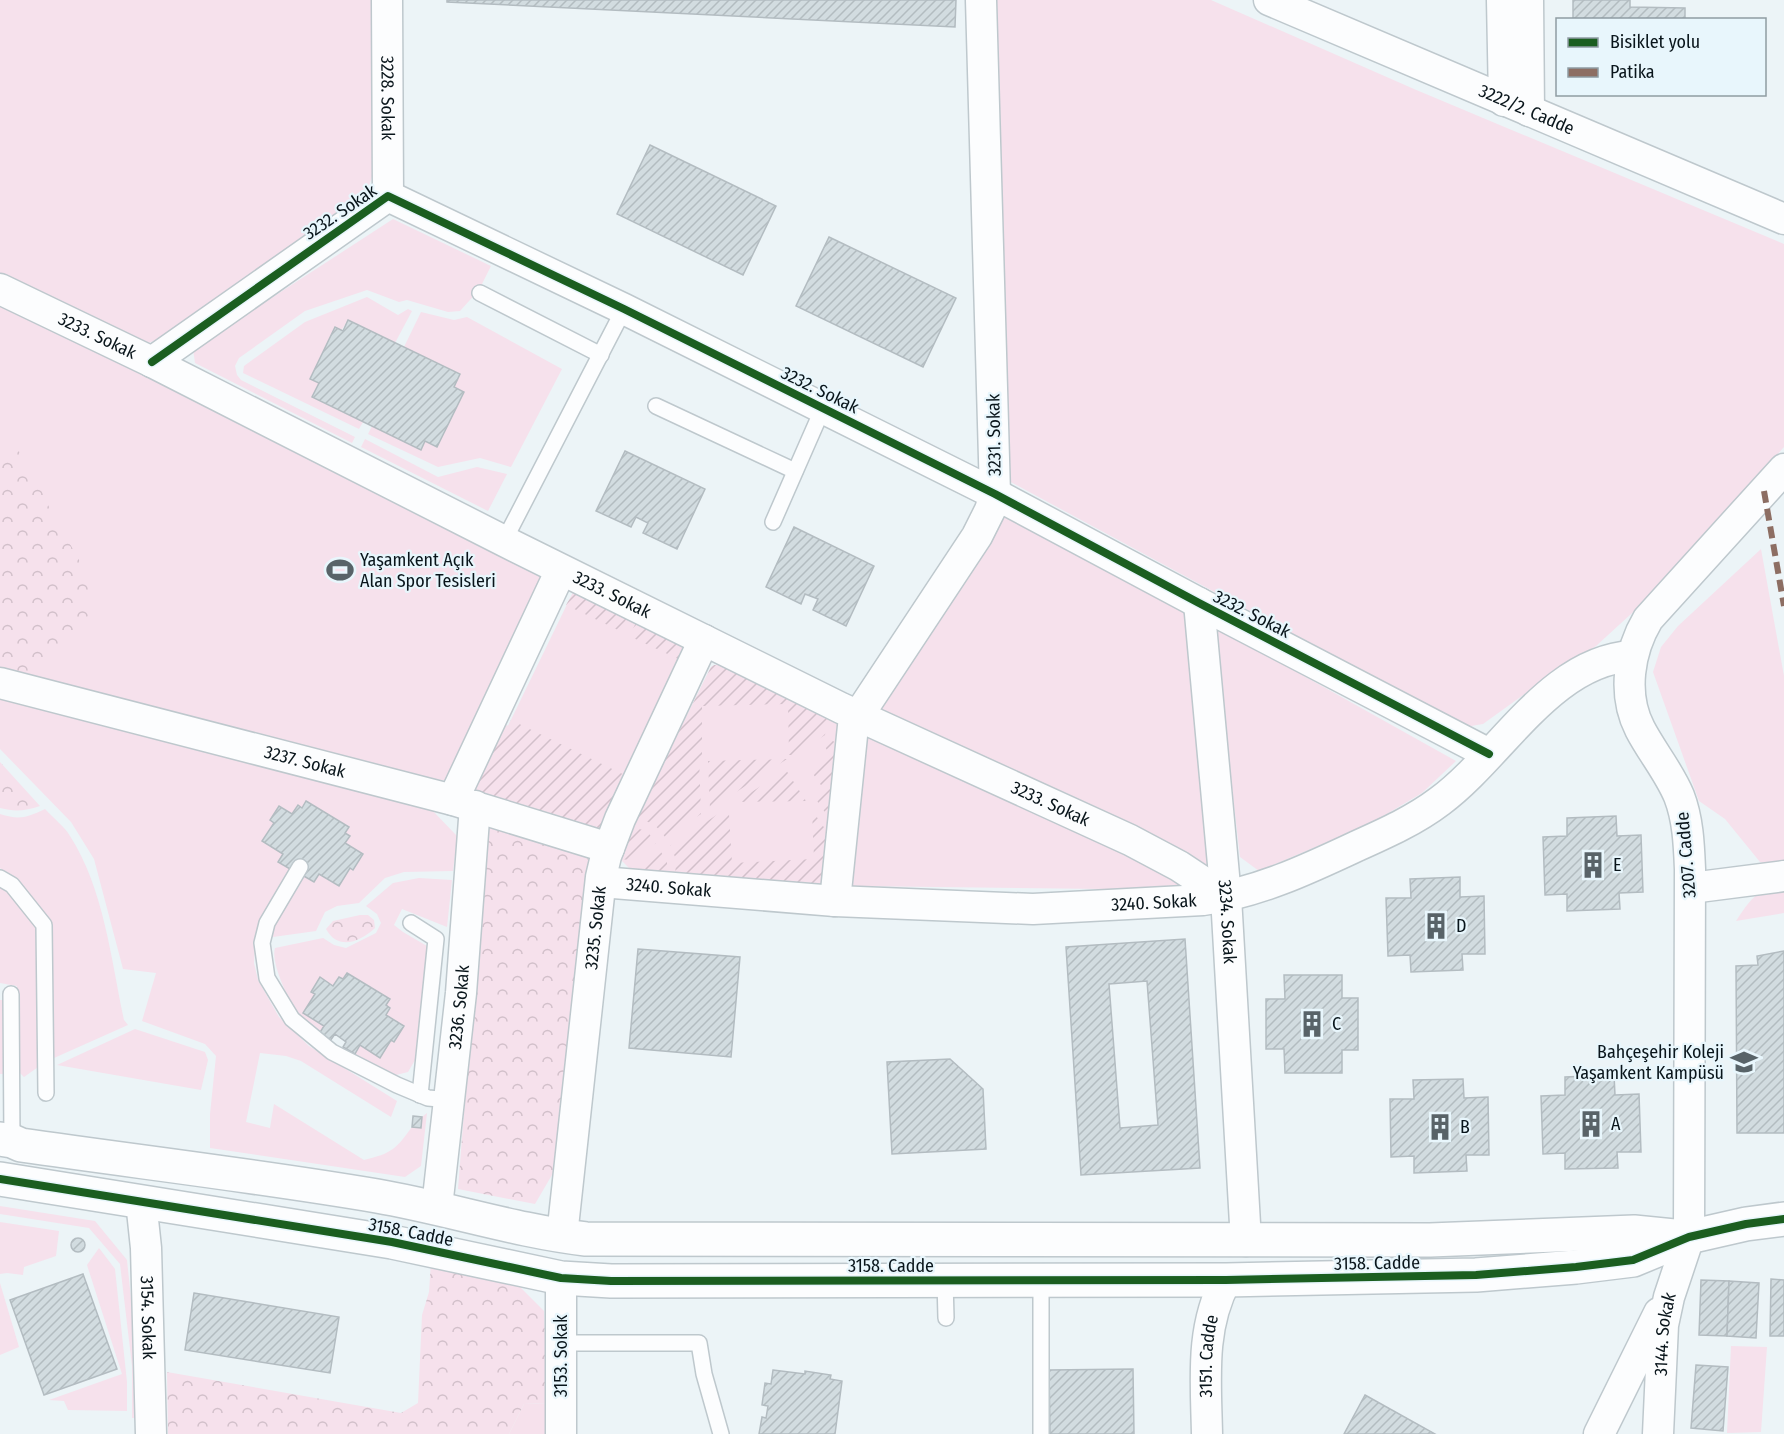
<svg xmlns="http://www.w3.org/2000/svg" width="1784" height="1434" font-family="'Fira Sans Condensed',sans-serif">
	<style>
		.grass { fill: #f6e1ec }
		.forest { fill: url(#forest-crowns) }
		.garden { fill: url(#garden-furrows) }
		.building { fill: url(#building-hatch); stroke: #b3bcc1; stroke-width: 1.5; fill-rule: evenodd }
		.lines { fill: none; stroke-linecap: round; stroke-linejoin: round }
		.lane-casing { stroke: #bec8cd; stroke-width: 18 }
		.street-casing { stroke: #bec8cd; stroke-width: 33 }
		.secondary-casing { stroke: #bec8cd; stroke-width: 36 }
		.lane { stroke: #fcfdfe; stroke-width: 15 }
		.street { stroke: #fcfdfe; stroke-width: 30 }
		.secondary { stroke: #fcfdfe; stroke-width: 33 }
		.quiet { stroke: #8d6e63; stroke-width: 6; stroke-dasharray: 12 6; stroke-linecap: butt }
		.cycleway-casing { stroke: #e8f6fc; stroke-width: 11 }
		.cycleway { stroke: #1b5e20; stroke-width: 8 }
		.labels { text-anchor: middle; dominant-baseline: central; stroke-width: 4.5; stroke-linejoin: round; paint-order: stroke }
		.street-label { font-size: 18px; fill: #09151b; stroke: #e8f6fc }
		.poi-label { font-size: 18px; fill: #09151b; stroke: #e8f6fc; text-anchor: start }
	</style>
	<defs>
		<pattern id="forest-crowns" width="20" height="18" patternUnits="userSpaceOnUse" patternTransform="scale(1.5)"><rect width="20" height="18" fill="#f6e1ec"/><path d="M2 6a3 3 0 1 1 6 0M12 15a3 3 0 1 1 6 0" fill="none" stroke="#d2c0ca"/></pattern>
		<pattern id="garden-furrows" width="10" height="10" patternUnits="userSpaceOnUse" patternTransform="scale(1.5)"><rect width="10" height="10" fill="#f6e1ec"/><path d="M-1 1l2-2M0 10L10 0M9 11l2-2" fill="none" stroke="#d2c0ca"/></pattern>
		<pattern id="building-hatch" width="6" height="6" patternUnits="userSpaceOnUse" patternTransform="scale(1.5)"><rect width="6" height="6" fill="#d2dce0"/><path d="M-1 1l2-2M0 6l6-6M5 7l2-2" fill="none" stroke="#b3bcc0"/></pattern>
	</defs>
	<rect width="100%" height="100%" fill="#ecf4f7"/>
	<g class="grass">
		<polygon points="0,0 374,0 372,177 364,200 169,336 145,344 0,277"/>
		<polygon points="990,0 1211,0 1414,89 1784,244 1784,447 1654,593 1596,646 1559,669 1483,724 1465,727 1007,480"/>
		<polygon points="393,219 491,266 479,290 460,311 448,312 407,300 399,302 367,290 305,311 239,358 235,366 237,375 241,380 355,437 352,443 195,363 193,349"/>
		<polygon points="367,297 398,315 408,309 412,311 395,343 348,320 310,379 319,383 312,397 363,422 359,429 243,373 244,366 305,322"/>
		<polygon points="0,303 549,577 451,782 307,753 27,680 0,476"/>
		<polygon points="421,312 454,320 467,317 562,369 511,467 480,458 438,467 368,434 372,426 421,450 425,441 437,447 464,392 454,387 460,374 404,347"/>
		<polygon points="365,439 438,477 477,467 507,474 488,511 361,447"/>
		<polygon points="1003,511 1179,606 1187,617 1216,880 1195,890 853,886 864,739 874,706"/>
		<polygon points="1761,549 1784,676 1784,864 1772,865 1760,862 1725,819 1699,801 1653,672 1661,647 1678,626"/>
		<polygon points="573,592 691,649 633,779 502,723 508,726"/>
		<polygon points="1220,629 1456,761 1422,793 1370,824 1259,871 1240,857 1214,631"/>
		<polygon points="718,664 836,721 840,727 828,883 633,872 620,859 633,824 711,667"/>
		<path d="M0 699 430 808 457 836 453 871 404 872 385 878 359 903 337 906 325 912 316 931 273 937 274 926 302 875 314 882 319 874 339 886 350 868 353 869 363 854 345 843 349 836 345 833 348 827 306 801 302 808 298 805 292 814 279 806 270 820 274 823 262 841 283 854 278 862 290 869 256 930 254 963 258 980 279 1017 309 1046 397 1101 391 1117 301 1061 286 1056 260 1053 246 1122 270 1128 274 1104 364 1160C392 1153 395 1150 412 1127L421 1128 422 1117 427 1113 421 1166 405 1177 210 1148V1114L216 1056 205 1044 142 1021 156 973 123 969 94 859 71 822 0 749Z"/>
		<path d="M45 809C53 818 64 826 70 836 104 889 111 959 124 1020L128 1025 54 1058 50 923 25 888 0 868V814C19 820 26 818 45 809Z"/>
		<path d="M419 878 452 880 447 927 402 909 394 925 403 932 427 946 415 1060 408 1072 396 1075 355 1054 360 1045 380 1058 391 1040 394 1041 404 1026 386 1015 390 1008 386 1005 389 1000 347 973 343 979 338 977 333 986 320 978 311 992 315 994 303 1013 324 1026 319 1034C313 1029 306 1024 301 1018 291 1006 270 963 275 948L323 938 334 945 346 948 376 933 381 923 377 914 366 906 393 883Z"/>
		<path d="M1784 883V913L1736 921C1750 899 1758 889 1784 883Z"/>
		<polygon points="0,885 8,886 37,926 41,1065 24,1077 17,1070 17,986 0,983"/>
		<polygon points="0,1000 5,1000 3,1074 0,1074"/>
		<polygon points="135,1029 205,1052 208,1060 201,1090 57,1065"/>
		<polygon points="0,1206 95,1221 127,1260 138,1366 138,1418 132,1418 132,1366 120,1264 89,1228 0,1214"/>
		<polygon points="0,1222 59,1231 56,1256 24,1267 23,1275 7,1273 0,1274"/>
		<polygon points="99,1248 115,1269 127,1382 127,1411 68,1410 64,1401 49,1400 122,1374 87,1265"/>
		<polygon points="0,1283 19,1347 0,1355"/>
		<polygon points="1731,1346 1767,1347 1761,1432 1727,1433"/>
		<polygon points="548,1403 548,1434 509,1434 524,1404"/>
	</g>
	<g class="forest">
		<polygon points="0,440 26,456 49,507 83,567 91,590 88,616 27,680 0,674"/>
		<path d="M0 763V762L40 806C25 811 15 812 0 808Z"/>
		<polygon points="491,825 592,855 559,1163 535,1204 458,1189 486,829"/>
		<path d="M360 915H368L374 920 375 928C360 942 338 951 326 929L333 921Z"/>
		<polygon points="431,1262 520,1287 544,1311 548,1403 524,1404 509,1434 168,1434 167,1372 401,1413 418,1403 422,1315 429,1292"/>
	</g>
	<g class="garden">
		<polygon points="575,590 628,616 620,631 566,605"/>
		<polygon points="637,621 691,649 689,664 629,636"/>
		<path d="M714 665H720L827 718 825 735 794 755H789L788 704 702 706V756L699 757 701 814 665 837C658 826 649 819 635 820L711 667Z"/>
		<polygon points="511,720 633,779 604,832 477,793 474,784 502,723 508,726"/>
		<polygon points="832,740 841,748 833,824 813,795 823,788 811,771 831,757 824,745"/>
		<polygon points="787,759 710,809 708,761"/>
		<polygon points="786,770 806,801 736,802"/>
		<polygon points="812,810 832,839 826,886 675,878 676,859 670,846 718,814 729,814 732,863 814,859"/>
		<polygon points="631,827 647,831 656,843 630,860 620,859"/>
		<polygon points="661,852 667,862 667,878 641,874 640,865"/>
	</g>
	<g class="building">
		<polygon points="447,0 956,0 955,27 447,2"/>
		<polygon points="1573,0 1630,0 1630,7 1685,8 1685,20 1573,20"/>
		<polygon points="650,145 776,206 743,275 617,214"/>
		<polygon points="829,237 956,298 923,367 796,306"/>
		<polygon points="348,320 460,374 454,387 464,392 437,447 425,441 421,450 312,397 319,383 310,379 335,327 343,331"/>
		<polygon points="625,451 705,489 677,549 643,533 648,523 636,517 631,527 596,511"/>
		<polygon points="794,527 874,566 846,626 813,610 818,599 805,594 801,604 766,587"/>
		<polygon points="306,801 349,827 345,833 350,836 345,843 363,854 353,870 350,868 339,886 319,874 314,882 302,875 306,870 294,863 290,869 278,862 283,854 262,841 274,823 270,820 279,806 292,814 298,805 302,808"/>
		<polygon points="1616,816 1617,836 1641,835 1643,892 1619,893 1620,909 1567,911 1567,894 1545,895 1543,837 1567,836 1567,818"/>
		<polygon points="1460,877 1460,897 1484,896 1485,954 1462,954 1463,970 1411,972 1410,955 1388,956 1386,898 1411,898 1410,879"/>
		<path d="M1185 939 1200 1168 1081 1175 1066 947ZM1147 981 1158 1125 1120 1128 1109 984Z"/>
		<polygon points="638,949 740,957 731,1057 629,1048"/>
		<polygon points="1784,951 1784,1133 1737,1133 1736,966 1758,965 1757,956"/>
		<polygon points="347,973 390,999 386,1005 390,1008 386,1015 404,1026 394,1042 391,1040 380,1058 360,1045 355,1054 343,1047 346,1042 335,1034 330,1041 319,1034 324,1026 303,1013 315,994 311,992 320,977 333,986 339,977 343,979"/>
		<polygon points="1284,975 1342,975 1342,998 1358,998 1358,1050 1342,1050 1342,1073 1285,1073 1284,1049 1266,1049 1266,999 1285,999"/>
		<polygon points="950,1059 983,1089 986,1149 892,1154 887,1062"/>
		<polygon points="1614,1075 1615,1095 1639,1094 1641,1152 1617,1152 1618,1168 1565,1169 1565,1153 1543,1154 1541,1096 1565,1095 1565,1077"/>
		<polygon points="1463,1079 1464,1098 1488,1097 1489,1155 1466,1155 1467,1171 1414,1173 1414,1156 1391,1157 1390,1099 1414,1099 1413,1080"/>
		<polygon points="413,1116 422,1117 421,1128 412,1127"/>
		<circle cx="78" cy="1245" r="7"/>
		<polygon points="83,1274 117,1369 44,1395 10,1300"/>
		<polygon points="1771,1279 1784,1280 1784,1336 1770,1336"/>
		<polygon points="1701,1280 1729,1281 1727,1336 1699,1335"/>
		<polygon points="1729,1281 1759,1283 1756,1338 1727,1336"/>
		<polygon points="194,1293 339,1317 330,1373 185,1350"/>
		<polygon points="1696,1365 1728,1367 1723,1431 1691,1428"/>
		<polygon points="1133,1369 1134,1434 1050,1434 1049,1370"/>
		<polygon points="773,1370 805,1374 805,1371 831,1375 830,1379 842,1381 835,1434 759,1434 762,1417 766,1418 768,1406 762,1405 765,1383 771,1384"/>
		<polygon points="1365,1395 1435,1434 1344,1434"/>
	</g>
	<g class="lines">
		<defs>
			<g id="lane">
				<polyline points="480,293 601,355"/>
				<polyline points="656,406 795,471"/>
				<polyline points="773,522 823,408"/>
				<polyline points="504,541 624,309"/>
				<polyline points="300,867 267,923 262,943 267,978 292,1019 332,1052 397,1085 428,1098 451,1100"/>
				<polyline points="0,878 12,885 44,925 46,1093"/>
				<polyline points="411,923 436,939 420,1095"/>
				<polyline points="11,994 12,1141"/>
				<polyline points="945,1281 946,1318"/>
				<polyline points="1041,1281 1041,1434"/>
				<polyline points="561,1343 699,1343 704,1374 721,1434"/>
			</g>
			<g id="street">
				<path id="s1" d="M387 0 388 196"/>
				<path id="s2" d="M1269 0 1784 219"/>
				<polyline points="1502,0 1504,101"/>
				<polyline points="1528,0 1529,111"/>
				<path id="s3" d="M0 289 152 362 504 541 841 708 1130 840 1179 866 1226 897"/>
				<polyline points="152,362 388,196 624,309 995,494 1199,603 1489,754"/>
				<path id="s4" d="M1199 603 1226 897 1246 1241"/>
				<path id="s5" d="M0 683 453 800 609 848"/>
				<polyline points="453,800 561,570"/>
				<path id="s6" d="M601 882 835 901 1033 909 1203 900C1257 893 1308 869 1357 846 1386 833 1415 820 1440 801 1501 756 1550 661 1632 656"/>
				<polyline points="1691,888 1784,876"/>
				<polyline points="835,901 853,726 858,716 977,536 990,510 995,494 981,0"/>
				<path id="s7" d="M141 1201 146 1248 151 1434"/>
				<path id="s8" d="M437 1207 461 993 475 806"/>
				<path id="s9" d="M562 1236 601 877 606 856 620 819 704 640"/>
				<polyline points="561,1278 561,1434"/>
				<path id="s10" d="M1207 1434C1206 1381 1200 1328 1226 1280"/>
				<polyline points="1599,1434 1659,1313"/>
				<path id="s11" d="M1658 1434 1663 1325 1669 1297 1689 1237 1690 869C1689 845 1688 819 1679 796 1669 772 1652 752 1640 729 1622 694 1629 651 1648 619L1784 469"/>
			</g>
			<g id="secondary">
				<path d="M0 1139 12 1141 21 1145C139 1162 259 1176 377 1196 447 1208 516 1231 586 1239L1430 1240 1634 1232 1684 1237"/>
				<polyline points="0,1179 392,1242 561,1278 611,1281 1226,1280 1476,1275 1576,1267 1633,1260 1689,1237 1746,1224 1784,1219"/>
			</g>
		</defs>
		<use href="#lane" class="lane-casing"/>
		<use href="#street" class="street-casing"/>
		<use href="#secondary" class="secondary-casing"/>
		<use href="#lane" class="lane"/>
		<use href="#street" class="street"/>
		<use href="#secondary" class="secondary"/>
		<polyline class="quiet" points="1764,491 1784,606"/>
		<defs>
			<g id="cycleway">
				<polyline points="152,362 388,196 624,309 995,494 1199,603 1489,754"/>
				<polyline points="0,1179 392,1242 561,1278 611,1281 1226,1280 1476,1275 1576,1267 1633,1260 1689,1237 1746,1224 1784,1219"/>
			</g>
		</defs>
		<use href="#cycleway" class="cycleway-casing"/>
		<use href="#cycleway" class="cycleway"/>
	</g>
	<defs>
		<symbol id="stadium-bare" viewBox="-9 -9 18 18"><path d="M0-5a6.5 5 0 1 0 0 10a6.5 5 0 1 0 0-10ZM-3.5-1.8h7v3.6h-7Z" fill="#586368" stroke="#e8f6fc" stroke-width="2.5" paint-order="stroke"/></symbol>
		<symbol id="building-bare" viewBox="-9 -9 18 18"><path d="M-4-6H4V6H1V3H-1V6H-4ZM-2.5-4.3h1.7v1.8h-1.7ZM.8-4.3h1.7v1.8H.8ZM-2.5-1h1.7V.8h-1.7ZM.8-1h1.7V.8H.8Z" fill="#586368" stroke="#e8f6fc" stroke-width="2.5" paint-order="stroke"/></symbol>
		<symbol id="school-bare" viewBox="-9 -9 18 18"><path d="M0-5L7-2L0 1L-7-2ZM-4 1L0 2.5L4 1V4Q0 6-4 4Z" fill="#586368" stroke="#e8f6fc" stroke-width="2.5" paint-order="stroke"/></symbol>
	</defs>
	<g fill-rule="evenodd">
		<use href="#stadium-bare" x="321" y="551" width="38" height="38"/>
		<use href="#building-bare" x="1574" y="846" width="38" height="38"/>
		<use href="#building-bare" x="1417" y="907" width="38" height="38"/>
		<use href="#building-bare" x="1293" y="1005" width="38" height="38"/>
		<use href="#school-bare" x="1725" y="1043" width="38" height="38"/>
		<use href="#building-bare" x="1572" y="1105" width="38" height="38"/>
		<use href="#building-bare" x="1421" y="1108" width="38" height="38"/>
	</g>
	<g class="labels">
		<g class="street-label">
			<text stroke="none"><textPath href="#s1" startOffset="98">3228. Sokak</textPath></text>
			<text stroke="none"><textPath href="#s2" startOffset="280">3222/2. Cadde</textPath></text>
			<text transform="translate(340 212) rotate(-34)">3232. Sokak</text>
			<text stroke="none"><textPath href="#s3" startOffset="108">3233. Sokak</textPath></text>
			<text transform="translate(820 390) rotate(26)">3232. Sokak</text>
			<text transform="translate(994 435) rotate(-91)">3231. Sokak</text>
			<text stroke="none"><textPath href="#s3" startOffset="684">3233. Sokak</textPath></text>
			<text transform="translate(1252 614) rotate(27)">3232. Sokak</text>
			<text stroke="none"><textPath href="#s5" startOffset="315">3237. Sokak</textPath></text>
			<text stroke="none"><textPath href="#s3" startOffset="1170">3233. Sokak</textPath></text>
			<text transform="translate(1686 855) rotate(-95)">3207. Cadde</text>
			<text stroke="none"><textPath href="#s6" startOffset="68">3240. Sokak</textPath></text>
			<text stroke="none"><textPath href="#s6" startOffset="554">3240. Sokak</textPath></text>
			<text stroke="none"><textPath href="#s4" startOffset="320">3234. Sokak</textPath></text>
			<text stroke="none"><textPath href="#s9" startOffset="310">3235. Sokak</textPath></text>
			<text stroke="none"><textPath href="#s8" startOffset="201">3236. Sokak</textPath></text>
			<text transform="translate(411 1232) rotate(11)">3158. Cadde</text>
			<text transform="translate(1377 1263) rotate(-1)">3158. Cadde</text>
			<text x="891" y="1266">3158. Cadde</text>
			<text stroke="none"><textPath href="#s7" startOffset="117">3154. Sokak</textPath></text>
			<text stroke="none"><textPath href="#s11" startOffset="100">3144. Sokak</textPath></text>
			<text transform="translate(561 1356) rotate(-90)">3153. Sokak</text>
			<text stroke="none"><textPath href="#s10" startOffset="78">3151. Cadde</textPath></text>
		</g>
		<g class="poi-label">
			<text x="360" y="560">Yaşamkent Açık<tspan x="360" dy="21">Alan Spor Tesisleri</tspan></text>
			<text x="1613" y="865">E</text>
			<text x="1456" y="926">D</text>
			<text x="1332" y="1024">C</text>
			<text x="1724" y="1052" text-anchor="end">Bahçeşehir Koleji<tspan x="1724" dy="21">Yaşamkent Kampüsü</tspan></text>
			<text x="1611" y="1124">A</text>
			<text x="1460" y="1127">B</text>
		</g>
	</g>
	<rect x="1556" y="18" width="210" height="78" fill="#e8f6fc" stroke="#8f9ca2" stroke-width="1.5"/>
	<rect x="1568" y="38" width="30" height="9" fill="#1b5e20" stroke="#8f9ca2" stroke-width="1.5"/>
	<text x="1610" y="48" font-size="18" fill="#09151b">Bisiklet yolu</text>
	<rect x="1568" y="68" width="30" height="9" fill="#8d6e63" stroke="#8f9ca2" stroke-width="1.5"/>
	<text x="1610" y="78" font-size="18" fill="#09151b">Patika</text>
</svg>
